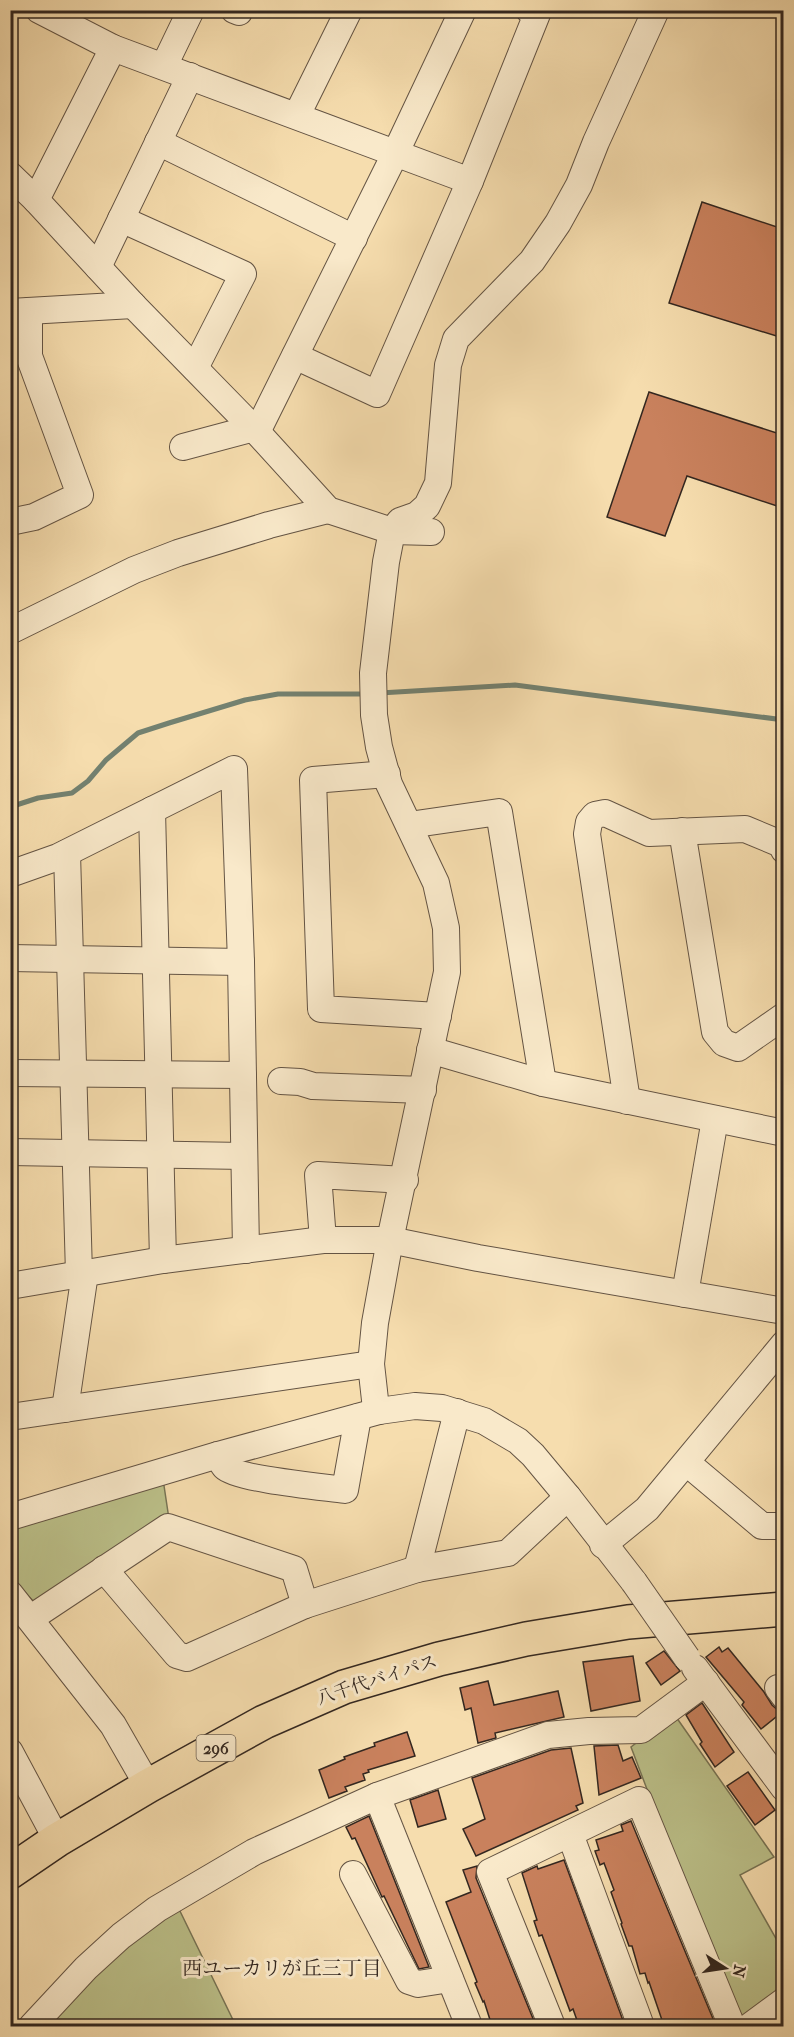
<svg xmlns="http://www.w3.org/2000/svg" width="794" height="2037" font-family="'IM FELL French Canon','Noto Serif JP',serif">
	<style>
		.green { fill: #bcc18a; stroke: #787455; stroke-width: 1.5 }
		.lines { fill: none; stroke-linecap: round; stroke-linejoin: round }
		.stream { stroke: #738170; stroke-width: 5 }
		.building { fill: #c9815d; stroke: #332720; stroke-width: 1.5 }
		.minor-casing { stroke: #645444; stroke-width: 28 }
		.highway-casing { stroke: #332720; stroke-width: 36 }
		.minor { stroke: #f9e9ca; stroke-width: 26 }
		.highway { stroke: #f6ddae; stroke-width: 33 }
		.minor-bridge-casing { stroke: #645444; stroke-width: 28; stroke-linecap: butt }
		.minor-bridge { stroke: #f9e9ca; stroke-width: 26 }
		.labels { text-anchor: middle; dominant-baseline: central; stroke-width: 6; stroke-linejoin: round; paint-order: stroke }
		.shield { fill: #f9e9ca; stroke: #6e6153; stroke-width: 1.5 }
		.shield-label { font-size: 16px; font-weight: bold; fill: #332720 }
		.street-label { font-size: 18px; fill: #332720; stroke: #f9e9ca }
		.neighbourhood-label { font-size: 20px; fill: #332720; stroke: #f9e9ca }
	</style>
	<rect width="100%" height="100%" fill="#f6ddae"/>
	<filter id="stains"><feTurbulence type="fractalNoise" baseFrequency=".00333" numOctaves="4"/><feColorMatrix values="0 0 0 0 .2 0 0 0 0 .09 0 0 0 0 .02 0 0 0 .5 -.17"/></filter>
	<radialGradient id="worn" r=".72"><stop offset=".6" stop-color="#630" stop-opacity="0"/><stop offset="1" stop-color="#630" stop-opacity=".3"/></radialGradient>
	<g class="green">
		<polygon points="163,1479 169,1519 34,1602 11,1577 11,1525"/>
		<polygon points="674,1714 774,1857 740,1875 783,1951 783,1989 743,2020 734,2019 631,1747"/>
		<polygon points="177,1905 236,2026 44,2026 90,1972"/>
	</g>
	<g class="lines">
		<g class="stream">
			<polyline points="380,693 515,685 784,720"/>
			<polyline points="10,807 38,798 72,793 88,781 106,760 138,733 169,723 245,700 278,694 367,694"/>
		</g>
	</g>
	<g class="building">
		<polygon points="702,202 783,229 783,338 669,303"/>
		<polygon points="649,392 783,435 783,508 687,476 665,536 607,517"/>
		<polygon points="719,1647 722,1652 728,1648 764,1692 772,1705 781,1713 761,1729 742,1705 744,1702 706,1657"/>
		<polygon points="664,1651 680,1671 661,1685 646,1663"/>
		<polygon points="633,1656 640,1701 591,1711 583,1662"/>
		<polygon points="488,1681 494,1705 558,1691 564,1717 495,1733 496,1738 478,1743 471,1708 465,1710 460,1688"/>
		<polygon points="702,1703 734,1752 715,1767 700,1744 702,1742 686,1715"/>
		<polygon points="407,1732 415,1756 368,1770 369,1772 363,1774 365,1780 345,1787 347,1791 329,1798 319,1770 345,1759 344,1757 375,1746 374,1743"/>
		<polygon points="618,1745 623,1761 632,1757 641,1778 599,1795 594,1746"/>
		<polygon points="571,1748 583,1803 576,1806 578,1810 476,1856 463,1829 485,1819 472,1778 551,1750"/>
		<polygon points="748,1772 775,1810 755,1825 727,1786"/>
		<polygon points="438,1790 446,1819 418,1827 410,1800"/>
		<polygon points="369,1816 429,1967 419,1969 384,1896 382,1897 355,1838 352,1839 346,1827"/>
		<polygon points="631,1821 716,2026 664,2026 649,1982 648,1983 645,1973 640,1974 632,1946 629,1946 621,1924 622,1923 611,1892 614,1890 604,1863 600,1865 595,1851 599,1850 596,1840 623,1831 621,1825"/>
		<polygon points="564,1860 625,2026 579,2026 573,2009 570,2011 542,1935 539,1936 534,1921 537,1920 522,1873 537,1866 538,1869"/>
		<polygon points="477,1866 476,1878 536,2026 492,2026 484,2001 483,2002 475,1983 477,1982 446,1902 471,1892 463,1870"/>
	</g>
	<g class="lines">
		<defs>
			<g id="minor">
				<polyline points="39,10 113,48 470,181"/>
				<polyline points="234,10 239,12"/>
				<polyline points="164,66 191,10"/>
				<polyline points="297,115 349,10"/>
				<polyline points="158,142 354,238"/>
				<polyline points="10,175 36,200 133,305 257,432 328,510 392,531 431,532"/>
				<polyline points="36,200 113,48"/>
				<polyline points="121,219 243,274 195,368"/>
				<polyline points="98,267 190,76"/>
				<polyline points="10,312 133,305"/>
				<polyline points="295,356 377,394 470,181 537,14 529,10"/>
				<polyline points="257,432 396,152 463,10"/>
				<polyline points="183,447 254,428"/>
				<polyline points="10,522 34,517 80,495 29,356 29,311"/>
				<polyline points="10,631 134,570 178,553 269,525 328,510"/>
				<polyline points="387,774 313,780 321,1009 438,1016"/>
				<polyline points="152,810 163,1260"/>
				<polyline points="409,825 499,812 543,1083"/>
				<polyline points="682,831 715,1032 724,1043 738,1048 784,1016"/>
				<polyline points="67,853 79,1274"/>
				<polyline points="10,874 58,857 234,769 241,962 246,1250"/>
				<polyline points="10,958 241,962"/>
				<polyline points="430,1050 543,1083 784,1133"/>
				<polyline points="10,1073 243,1075"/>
				<polyline points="281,1081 300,1082 313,1086 423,1090"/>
				<polyline points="627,1101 587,834 589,822 595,815 605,813 649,833 745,829 781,844 784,850"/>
				<polyline points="10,1152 244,1156"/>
				<polyline points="323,1240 318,1175 405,1180"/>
				<polyline points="10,1286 163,1260 323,1240 390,1240 478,1258 784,1311"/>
				<polyline points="685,1294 715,1119"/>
				<polyline points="65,1409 85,1273"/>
				<polyline points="379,1411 375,1400 371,1364 375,1323 390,1240 447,972 446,928 436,883 389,784 379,747 374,715 373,673 386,562 392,531 400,521 417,515 427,506 438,483 448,365 456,339 532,261 558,223 579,185 596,142 656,10"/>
				<polyline points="10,1417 371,1364"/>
				<path d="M218 1455C220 1458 222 1464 225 1467 237 1479 324 1487 345 1490L358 1417"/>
				<polyline points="687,1463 762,1526 784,1526"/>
				<polyline points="10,1517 218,1455 379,1411 415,1406 442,1408 484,1421 518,1441 533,1455 568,1497 634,1582"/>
				<polyline points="603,1545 647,1509 784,1344"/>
				<polyline points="104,1569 177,1655 187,1658 305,1605 417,1569 508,1553 568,1497"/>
				<polyline points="417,1569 457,1412"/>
				<polyline points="10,1594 113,1725 148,1786"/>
				<polyline points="31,1618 168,1527 294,1569 305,1605"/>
				<polyline points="695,1668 784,1788"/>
				<polyline points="784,1688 778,1688 784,1696"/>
				<polyline points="10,1752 57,1840"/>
				<polyline points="377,1796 469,2026"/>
				<polyline points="570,1834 641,2026"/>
				<polyline points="353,1874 409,1981 418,1984 450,1979"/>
				<polyline points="32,2026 86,1968 121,1936 157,1909 254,1852 377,1796 548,1735 589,1731 641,1730 706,1682"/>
				<polyline points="552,2026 490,1872 639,1800 732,2026"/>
				<polyline points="750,2026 784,2001"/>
			</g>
			<polyline id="highway" points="10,1872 57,1840 148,1786 264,1722 344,1687 439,1659 526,1639 628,1622 784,1609"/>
		</defs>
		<use href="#minor" class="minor-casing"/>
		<use href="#highway" class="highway-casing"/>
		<use href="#minor" class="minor"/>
		<use href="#highway" class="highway"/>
		<defs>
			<polyline id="minor-bridge" points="634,1582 687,1658"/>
		</defs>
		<use href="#minor-bridge" class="minor-bridge-casing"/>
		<use href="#minor-bridge" class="minor-bridge"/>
	</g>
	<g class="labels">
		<rect class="shield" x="196.5" y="1735" width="39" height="26" rx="4.5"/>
		<g class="shield-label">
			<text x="216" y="1748">296</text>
		</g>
		<g class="street-label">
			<text transform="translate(377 1680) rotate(-18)">八千代バイパス</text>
		</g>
		<g class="neighbourhood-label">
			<text x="282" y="1968">西ユーカリが丘三丁目</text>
		</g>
	</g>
	<rect width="794" height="2037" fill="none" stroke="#f6ddae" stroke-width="36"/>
	<rect x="12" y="12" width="770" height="2013" fill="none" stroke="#332720" stroke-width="3"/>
	<rect x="18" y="18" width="758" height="2001" fill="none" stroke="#332720" stroke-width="1.5"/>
	<g transform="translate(725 1968) rotate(102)" stroke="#f9e9ca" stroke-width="4.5" paint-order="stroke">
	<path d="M0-4.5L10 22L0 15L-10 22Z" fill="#332720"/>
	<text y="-9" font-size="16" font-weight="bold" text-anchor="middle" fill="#332720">N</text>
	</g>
	<rect width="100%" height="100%" filter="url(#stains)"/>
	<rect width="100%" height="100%" fill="url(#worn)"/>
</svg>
